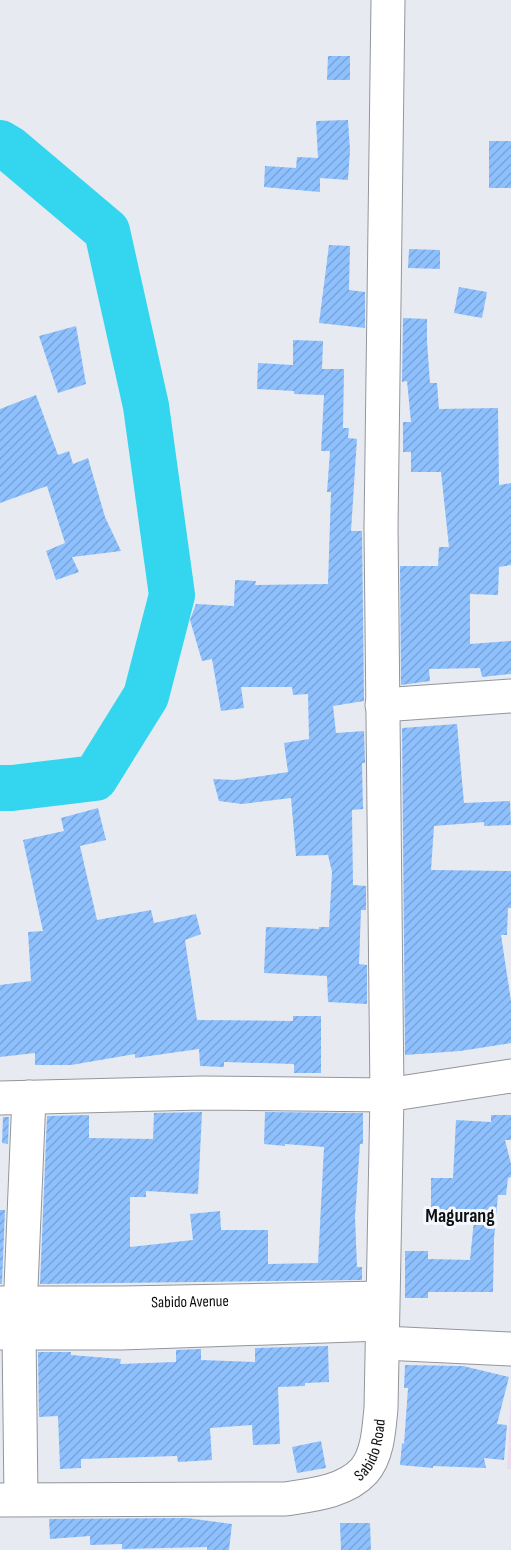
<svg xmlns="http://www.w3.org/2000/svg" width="511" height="1550" font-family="'Sofia Sans Condensed',sans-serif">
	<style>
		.education { fill: #eadbed }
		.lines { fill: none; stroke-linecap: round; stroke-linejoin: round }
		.river { stroke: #33d6ee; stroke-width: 46 }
		.building { fill: url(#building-hatch) }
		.minor-casing { stroke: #92969b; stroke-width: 35 }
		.major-casing { stroke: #92969b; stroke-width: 35 }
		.minor { stroke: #fff; stroke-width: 33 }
		.major { stroke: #fff; stroke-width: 33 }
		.labels { text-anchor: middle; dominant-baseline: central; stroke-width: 6; stroke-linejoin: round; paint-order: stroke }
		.street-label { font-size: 16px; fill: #0d0f10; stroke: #f4f8fe }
		.quarter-label { font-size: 20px; font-weight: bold; fill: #0d0f10; stroke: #f4f8fe }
	</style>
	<defs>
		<pattern id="building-hatch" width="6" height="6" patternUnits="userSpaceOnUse" patternTransform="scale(1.5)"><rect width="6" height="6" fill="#8ec0fe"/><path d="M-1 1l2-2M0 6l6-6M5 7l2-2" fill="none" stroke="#79a4d9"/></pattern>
	</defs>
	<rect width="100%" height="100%" fill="#e7ebf1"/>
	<polygon class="education" points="511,1390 511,1469 507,1469"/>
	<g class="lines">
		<polyline class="river" points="0,143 10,149 107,231 146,406 172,595 146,696 95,778 12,788 0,788"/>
	</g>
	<g class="building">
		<polygon points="328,56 350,56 350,80 327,80"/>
		<polygon points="348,120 350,150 348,180 320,178 320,192 264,187 265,166 296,168 297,157 318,158 316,121"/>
		<rect x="489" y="141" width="22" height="47"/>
		<polygon points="329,245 350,246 349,290 365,292 365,328 319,323"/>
		<polygon points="409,249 440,250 440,269 408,268"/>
		<polygon points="459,287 487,292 482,318 454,313"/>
		<polygon points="403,318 427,319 427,341 430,383 437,383 439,409 498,408 499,485 511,483 511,565 499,567 498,595 470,594 470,644 511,641 511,674 482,677 480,668 429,669 430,681 401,685 400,566 438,566 439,547 449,547 441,472 411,472 411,452 403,452 403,422 411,422 407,381 402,382"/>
		<polygon points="76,326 86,384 58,393 39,336"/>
		<polygon points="293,340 323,341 322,369 344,369 343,428 349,428 348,438 357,439 351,531 362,531 364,701 333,706 336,733 364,731 365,763 362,763 363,809 352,810 353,885 366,886 366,910 361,910 359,964 367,965 367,1004 328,1002 327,976 264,973 266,927 319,929 319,927 329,927 332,872 328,855 296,856 291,798 242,804 219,801 213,779 235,780 288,772 284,743 309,739 308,694 293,695 292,687 241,687 244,708 221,711 212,659 202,661 190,620 196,604 234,606 235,580 256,581 255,585 328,584 331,492 327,492 330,451 321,451 324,395 294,394 294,391 257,389 258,363 293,365"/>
		<polygon points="36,395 58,455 69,451 73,464 88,458 105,517 121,551 72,557 79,572 56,580 46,551 65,543 47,486 0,503 0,409"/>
		<polygon points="457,724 464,803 510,801 511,825 484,826 484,822 434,826 431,870 511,871 511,908 508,908 507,935 501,935 511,1001 511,1043 460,1051 405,1055 402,728"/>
		<polygon points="98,808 106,840 80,846 97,920 151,910 154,923 196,914 201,934 185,940 197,1020 293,1021 293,1016 321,1016 321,1073 294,1073 294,1064 224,1062 224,1067 200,1066 199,1049 135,1058 135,1054 71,1065 35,1065 35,1053 0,1057 0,985 31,981 28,932 43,931 23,840 64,831 61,818"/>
		<polygon points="202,1112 198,1194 146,1191 146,1197 130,1197 130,1247 193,1240 190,1214 220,1211 221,1230 268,1230 268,1264 318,1263 324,1147 285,1144 285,1146 264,1144 265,1112 363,1113 363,1144 360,1144 355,1217 357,1267 362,1267 362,1280 40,1284 47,1116 89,1115 89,1138 153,1139 154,1113"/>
		<polygon points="491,1115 511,1115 511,1140 505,1140 511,1164 511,1177 508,1178 506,1195 498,1195 494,1239 493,1292 428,1292 428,1298 405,1298 405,1251 428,1251 428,1259 470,1260 474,1220 431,1220 431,1178 453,1178 456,1120 491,1122"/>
		<polygon points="3,1117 9,1117 8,1144 2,1143"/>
		<polygon points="0,1210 5,1210 2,1284 0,1284"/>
		<polygon points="328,1346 329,1382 305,1383 305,1386 278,1387 280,1444 253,1445 252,1425 210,1428 212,1460 178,1462 177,1456 81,1459 81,1468 60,1469 58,1416 39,1417 38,1352 71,1352 71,1355 121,1359 120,1364 176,1362 176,1350 201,1349 201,1360 255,1362 255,1348"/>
		<polygon points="405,1365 463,1366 509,1377 497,1424 507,1425 504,1460 484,1458 486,1468 433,1466 433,1468 400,1465 402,1443 404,1444 408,1388 404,1388"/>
		<polygon points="321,1441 326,1468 297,1473 292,1447"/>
		<polygon points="187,1518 232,1524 229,1550 207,1550 207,1547 122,1549 122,1544 90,1545 90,1536 50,1539 49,1519"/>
		<polygon points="340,1523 370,1523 371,1550 341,1550"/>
	</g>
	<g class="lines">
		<defs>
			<g id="minor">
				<polyline points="382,705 511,696"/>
				<polyline points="0,1098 201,1093 387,1095 381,528 388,0"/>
				<path id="s1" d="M0 1303H123L382 1298"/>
				<polyline points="0,1333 121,1333 382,1324"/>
				<polyline points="383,1343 511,1349"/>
				<polyline points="21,1499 19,1334 29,1097"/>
			</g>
			<g id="major">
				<path id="s2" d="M0 1500 285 1499C311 1495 345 1492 364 1471 378 1455 379 1428 381 1408L387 1095 511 1076"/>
			</g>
		</defs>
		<use href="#minor" class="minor-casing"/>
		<use href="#major" class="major-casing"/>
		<use href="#minor" class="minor"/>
		<use href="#major" class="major"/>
	</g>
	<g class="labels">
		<g class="street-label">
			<text stroke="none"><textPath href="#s1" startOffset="190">Sabido Avenue</textPath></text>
			<text stroke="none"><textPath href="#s2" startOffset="393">Sabido Road</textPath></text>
		</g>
		<g class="quarter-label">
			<text x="460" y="1216">Magurang</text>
		</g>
	</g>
</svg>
